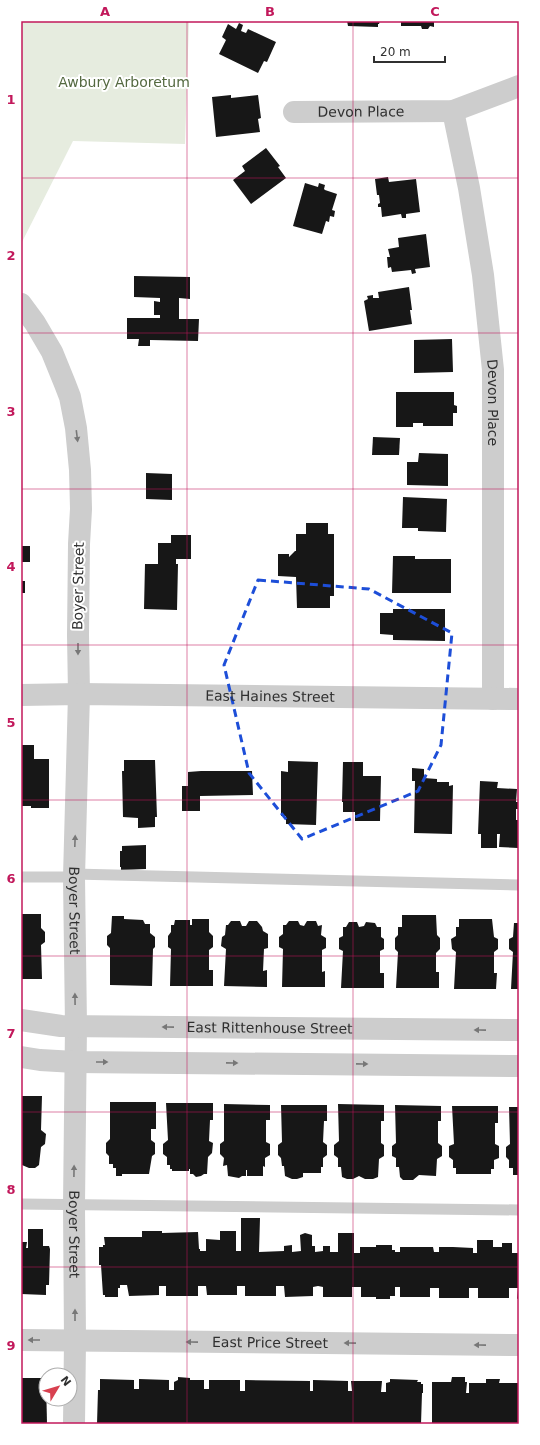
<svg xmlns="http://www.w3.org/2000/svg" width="540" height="1445" font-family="'DejaVu Sans',sans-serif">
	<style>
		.green { fill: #e6ecdf }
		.building { fill: #171717 }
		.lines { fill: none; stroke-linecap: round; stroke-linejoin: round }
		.lane { stroke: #cdcdcd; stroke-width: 11 }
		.street { stroke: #cdcdcd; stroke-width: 22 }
		.oneway { fill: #777 }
		.marked { fill: none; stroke: #1d4ed8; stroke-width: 3; stroke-dasharray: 8 5; stroke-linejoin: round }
		.grid { fill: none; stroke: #c2185b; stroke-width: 1; stroke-opacity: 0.55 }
		.labels { text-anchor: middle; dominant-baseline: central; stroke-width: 4; stroke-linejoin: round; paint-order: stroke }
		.park-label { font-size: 14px; fill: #546940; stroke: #fff }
		.street-label { font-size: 14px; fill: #303030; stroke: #fff }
		.neatline { fill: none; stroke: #c2185b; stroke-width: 1.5 }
		.grid-label { font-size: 13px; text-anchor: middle; font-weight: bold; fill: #c2185b }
	</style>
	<rect width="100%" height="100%" fill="#fff"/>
	<polygon class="green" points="21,21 189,21 185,144 73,141 21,244"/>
	<g class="building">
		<polygon points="347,21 380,21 379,24 378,24 378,27 348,26"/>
		<polygon points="401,21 434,21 434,27 430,26 428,29 422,29 421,26 401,26"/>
		<polygon points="239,23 243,25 241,31 246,33 248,29 276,42 267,62 264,61 258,73 219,54 226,40 222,37 228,24 236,29"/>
		<polygon points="231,95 231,98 258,95 261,118 258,119 260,132 216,137 212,97"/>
		<polygon points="266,148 280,166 278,167 286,178 251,204 233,180 245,171 242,166"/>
		<polygon points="388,177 389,182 416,179 420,212 406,214 406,218 402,218 401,214 382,217 381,207 378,207 378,204 380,203 379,195 377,195 375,179"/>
		<polygon points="305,183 318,187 319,183 325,185 324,189 325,190 337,194 332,210 335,211 334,217 330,216 329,222 326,221 322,234 293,226"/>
		<polygon points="426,234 430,267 415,269 416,273 412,274 411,270 392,272 391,267 388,268 387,257 390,257 388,249 399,247 398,238"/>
		<polygon points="134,276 190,277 190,299 179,298 179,319 199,319 198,341 150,340 150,346 138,346 139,339 127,339 127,318 160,318 160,315 154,315 154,301 160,302 160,298 134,297"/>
		<polygon points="409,287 412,310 410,310 412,324 369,331 364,301 368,299 367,296 373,295 373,298 379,298 378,292"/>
		<polygon points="452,339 453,372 414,373 414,340"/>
		<polygon points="396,392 454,392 454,405 457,406 457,413 453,413 453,426 423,426 423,423 413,423 413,427 396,427"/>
		<polygon points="373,437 400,438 399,455 372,455"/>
		<polygon points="419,453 448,454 448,486 407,485 407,462 418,462"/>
		<polygon points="146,473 172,474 172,500 146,499"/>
		<polygon points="403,497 447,499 446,532 418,531 418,528 402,528"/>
		<polygon points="306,523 328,523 328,534 334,534 334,596 330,596 330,608 297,608 296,577 278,576 278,554 289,554 289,557 295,551 296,551 296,534 306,534"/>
		<polygon points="171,535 191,535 191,559 176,559 176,564 178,564 177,610 144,609 145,564 158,564 158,543 171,543"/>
		<rect x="21" y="546" width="9" height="16"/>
		<polygon points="393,556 415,556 415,559 451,559 451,593 392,593"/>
		<rect x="21" y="581" width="4" height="12"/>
		<polygon points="393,609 445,609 445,641 393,640 393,635 380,634 380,613 393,613"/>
		<polygon points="21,745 34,745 34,759 49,759 49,808 31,808 31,806 21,806"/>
		<polygon points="124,760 155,760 157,817 155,817 155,827 138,828 138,818 123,817 122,771 124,771"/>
		<polygon points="288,761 318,762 316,825 286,824 286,816 281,816 281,771 288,772"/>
		<polygon points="343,762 363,762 363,776 381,776 380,821 355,821 355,812 343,812 343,802 342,802"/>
		<polygon points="412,768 424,769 424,778 437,779 437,782 449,782 449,786 453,785 452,834 414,833 415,781 412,781"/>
		<polygon points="201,771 252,771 253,795 200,796 200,811 182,811 182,786 188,786 188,772"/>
		<polygon points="480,781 498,782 497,788 517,789 516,802 519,802 519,809 516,809 516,820 519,820 518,848 499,847 500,834 497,834 497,848 481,848 481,834 478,834"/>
		<polygon points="146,845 146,869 121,870 121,867 120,867 120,851 122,851 122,846"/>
		<polygon points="21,914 41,914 41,928 45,932 45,942 41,945 42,979 21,979"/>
		<polygon points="402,915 436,915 437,935 440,938 440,949 436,953 436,972 439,972 439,988 396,988 398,952 395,949 395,938 398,935 398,927 402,927"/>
		<polygon points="112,916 124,916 124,919 143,920 145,924 150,924 150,933 155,937 155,947 153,949 152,986 110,985 110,948 107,945 107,936 111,933"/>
		<polygon points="192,919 209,919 209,932 213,936 213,947 209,950 209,970 213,970 213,986 170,986 171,949 168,947 168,936 171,932 171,925 174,925 175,920 190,920 190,925 192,925"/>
		<polygon points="459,919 492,919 494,937 498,939 498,949 494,952 494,973 497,973 496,989 454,989 456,952 452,949 451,939 456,936 456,927 459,927"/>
		<polygon points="231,921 240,921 242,926 246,926 249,921 257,921 262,927 263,931 268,934 268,948 264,949 263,971 267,970 267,987 224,986 226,949 221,946 222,937 225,935 226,925 228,925"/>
		<polygon points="289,921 298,921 300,925 304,926 307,921 316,921 318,926 322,925 321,935 326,938 326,948 322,950 322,972 325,971 325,987 282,987 283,949 279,947 279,937 283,934 283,925 286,925"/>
		<polygon points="349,922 357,922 359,927 364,926 366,922 375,923 377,927 381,927 381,937 384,939 384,949 380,951 380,973 384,973 384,988 341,988 343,951 339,949 339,938 343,936 343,927 346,927"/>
		<polygon points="514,923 519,923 519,989 511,989 513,952 509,949 509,939 513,937"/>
		<polygon points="21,1096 42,1096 41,1130 46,1134 45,1144 41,1147 39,1165 35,1168 29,1168 22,1165 22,1155 21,1155"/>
		<polygon points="110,1102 156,1102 156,1129 151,1129 151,1140 155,1143 155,1154 152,1156 149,1174 122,1174 122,1176 116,1176 116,1168 113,1168 113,1164 109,1164 109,1156 106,1153 106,1143 110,1139"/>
		<polygon points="166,1103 213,1103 213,1120 210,1120 209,1141 213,1143 212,1153 208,1157 207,1174 204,1174 201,1176 196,1177 193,1174 190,1174 190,1169 189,1169 189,1171 172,1171 172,1169 170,1169 170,1165 167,1165 167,1157 163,1154 163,1144 168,1140"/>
		<polygon points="224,1104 270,1105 270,1120 266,1120 266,1142 270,1144 270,1155 265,1158 265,1167 263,1166 263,1176 247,1176 247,1170 246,1170 246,1176 242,1176 239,1178 228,1176 227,1165 223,1166 224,1158 220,1154 220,1144 224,1141"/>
		<polygon points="338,1104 384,1105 384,1121 381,1121 381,1143 384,1145 384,1156 379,1159 378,1177 373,1179 365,1179 359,1176 353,1179 347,1179 342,1177 341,1167 338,1167 338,1158 334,1155 334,1145 339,1141"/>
		<polygon points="281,1105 327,1105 327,1121 324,1121 323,1142 327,1145 327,1155 323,1158 323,1167 321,1167 321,1173 303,1173 303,1177 297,1179 292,1179 285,1176 284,1166 282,1166 281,1158 278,1155 278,1145 282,1142"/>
		<polygon points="395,1105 441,1106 441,1121 438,1121 438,1143 442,1146 442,1156 437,1159 436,1176 419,1175 413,1180 403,1180 400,1177 399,1167 396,1167 396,1158 392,1156 392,1146 396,1143"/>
		<polygon points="452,1106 498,1106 498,1123 495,1123 495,1144 499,1146 499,1158 494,1160 494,1169 491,1169 491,1174 456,1174 456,1168 453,1168 453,1160 449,1157 449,1146 454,1144"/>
		<polygon points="509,1107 519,1107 519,1175 513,1175 513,1168 509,1168 509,1160 506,1157 506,1147 510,1144"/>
		<polygon points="241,1218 260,1218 259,1252 284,1251 284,1246 292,1245 292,1252 301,1251 300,1235 305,1233 312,1235 312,1246 315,1246 315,1252 323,1251 323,1246 330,1246 330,1252 338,1252 338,1233 354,1233 354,1253 360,1253 360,1247 376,1247 376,1245 392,1245 392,1250 395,1250 395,1252 400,1252 400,1247 433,1247 434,1252 439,1252 439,1247 453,1247 473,1248 473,1253 477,1253 477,1240 493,1240 493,1247 502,1247 502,1243 512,1243 512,1253 519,1253 519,1298 517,1299 518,1288 509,1288 509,1298 478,1298 478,1288 469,1288 469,1298 439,1298 439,1288 430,1288 430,1297 400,1297 400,1287 395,1287 395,1296 390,1296 390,1299 376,1299 376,1297 361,1297 361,1287 352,1287 352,1297 323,1297 323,1287 318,1286 313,1287 313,1296 285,1297 284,1286 276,1286 276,1296 245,1296 245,1286 237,1286 237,1295 207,1295 206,1286 198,1286 198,1296 166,1296 166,1286 159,1286 159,1295 129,1296 127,1285 120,1285 120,1288 118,1288 118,1297 105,1297 105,1295 103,1295 101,1265 99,1265 99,1247 103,1247 103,1245 105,1245 104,1237 142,1237 142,1231 162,1231 162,1233 198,1232 199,1249 200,1249 200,1251 206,1251 206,1239 220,1240 220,1231 236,1231 236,1251 241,1251"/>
		<polygon points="28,1229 43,1229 43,1246 49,1246 50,1249 49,1285 46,1285 46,1295 21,1294 21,1242 27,1242 26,1248 28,1248"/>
		<polygon points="178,1377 190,1378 190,1380 204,1380 204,1389 209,1389 209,1380 240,1380 240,1391 245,1391 245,1380 310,1381 310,1391 313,1391 313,1380 348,1381 348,1391 352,1391 351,1381 382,1381 381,1392 386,1392 386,1383 390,1382 390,1379 418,1380 417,1382 421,1382 421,1384 423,1384 423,1393 422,1393 421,1424 97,1424 98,1390 100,1390 100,1379 134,1380 134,1389 139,1389 139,1379 169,1380 169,1390 174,1390 174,1382 178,1380"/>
		<polygon points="452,1377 465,1377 465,1382 467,1382 466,1393 469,1393 469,1383 486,1383 486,1379 500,1379 499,1383 519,1383 519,1424 432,1424 432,1382 451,1382"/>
		<polygon points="21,1378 46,1378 47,1424 21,1424"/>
	</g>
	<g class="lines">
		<g class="lane">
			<polyline points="74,874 519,885"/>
			<polyline points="21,877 74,877"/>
			<polyline points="21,1204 519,1210"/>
		</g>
		<g class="street">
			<path id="s1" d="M453 111 469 188 483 275 493 370V699"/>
			<path id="s2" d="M294 112 453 111 519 86"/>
			<path id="s3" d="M21 304 35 323 52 352 65 384 70 397 76 428 80 470 81 509 79 544 78 635 79 694 74 877 76 1026 74 1205 75 1341 74 1424"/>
			<path id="s4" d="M21 695 79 694 519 699"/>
			<path id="s5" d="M21 1020 61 1026 519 1030"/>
			<polyline points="21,1057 40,1060 75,1062 519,1066"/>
			<path id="s6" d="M21 1340 519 1345"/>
		</g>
	</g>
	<defs><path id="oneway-solid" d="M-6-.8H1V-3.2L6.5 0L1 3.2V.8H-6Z"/></defs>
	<g class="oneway">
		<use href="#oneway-solid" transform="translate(77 436) rotate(83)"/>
		<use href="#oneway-solid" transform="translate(78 649) rotate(90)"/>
		<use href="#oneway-solid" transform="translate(75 841) rotate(-88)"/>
		<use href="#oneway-solid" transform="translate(75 999) rotate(-91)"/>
		<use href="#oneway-solid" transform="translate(168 1027) rotate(-179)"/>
		<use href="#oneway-solid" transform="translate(480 1030) rotate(-179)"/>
		<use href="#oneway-solid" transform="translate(102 1062)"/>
		<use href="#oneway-solid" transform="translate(232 1063) rotate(1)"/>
		<use href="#oneway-solid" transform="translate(362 1064) rotate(1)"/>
		<use href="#oneway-solid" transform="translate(74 1171) rotate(-89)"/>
		<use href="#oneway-solid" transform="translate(75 1315) rotate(-90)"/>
		<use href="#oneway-solid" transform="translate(34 1340) rotate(-180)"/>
		<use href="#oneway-solid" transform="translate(192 1342) rotate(-179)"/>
		<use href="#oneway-solid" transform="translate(350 1343) rotate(-179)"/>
		<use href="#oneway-solid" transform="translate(480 1345) rotate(-179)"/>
	</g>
	<path class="marked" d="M258 580 369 589 452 633 441 745 418 791 302 839 249 773 224 665Z"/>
	<path class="grid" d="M187 21V1424M353 21V1424M21 178H519M21 333H519M21 489H519M21 645H519M21 800H519M21 956H519M21 1112H519M21 1267H519"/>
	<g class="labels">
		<g class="park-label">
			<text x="124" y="82">Awbury Arboretum</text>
		</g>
		<g class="street-label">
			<text stroke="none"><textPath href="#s2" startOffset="67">Devon Place</textPath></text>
			<text stroke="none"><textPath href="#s1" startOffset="295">Devon Place</textPath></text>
			<text transform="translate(78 586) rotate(-89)">Boyer Street</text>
			<text stroke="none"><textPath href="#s4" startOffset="249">East Haines Street</textPath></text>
			<text stroke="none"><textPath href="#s3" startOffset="620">Boyer Street</textPath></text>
			<text stroke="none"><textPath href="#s5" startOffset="249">East Rittenhouse Street</textPath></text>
			<text stroke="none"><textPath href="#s3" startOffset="944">Boyer Street</textPath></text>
			<text stroke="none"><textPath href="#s6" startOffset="249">East Price Street</textPath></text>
		</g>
	</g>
	<rect width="540" height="1445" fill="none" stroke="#ffffff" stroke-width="44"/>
	<g transform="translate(58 1387) rotate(52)"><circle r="19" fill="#ffffff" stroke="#acacac"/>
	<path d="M0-3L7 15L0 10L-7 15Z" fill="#d84150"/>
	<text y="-6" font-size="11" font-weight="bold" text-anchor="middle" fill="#303030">N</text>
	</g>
	<path d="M374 56v6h71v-6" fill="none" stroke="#303030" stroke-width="2"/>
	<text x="380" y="56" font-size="12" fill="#303030" stroke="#ffffff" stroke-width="3" paint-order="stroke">20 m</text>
	<rect x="22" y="22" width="496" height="1401" class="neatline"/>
	<g class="grid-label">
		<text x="105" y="16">A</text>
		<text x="270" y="16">B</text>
		<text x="435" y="16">C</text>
		<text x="11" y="104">1</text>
		<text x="11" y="260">2</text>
		<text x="11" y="416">3</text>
		<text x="11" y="571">4</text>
		<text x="11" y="727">5</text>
		<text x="11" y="883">6</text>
		<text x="11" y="1038">7</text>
		<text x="11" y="1194">8</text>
		<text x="11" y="1350">9</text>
	</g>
</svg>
